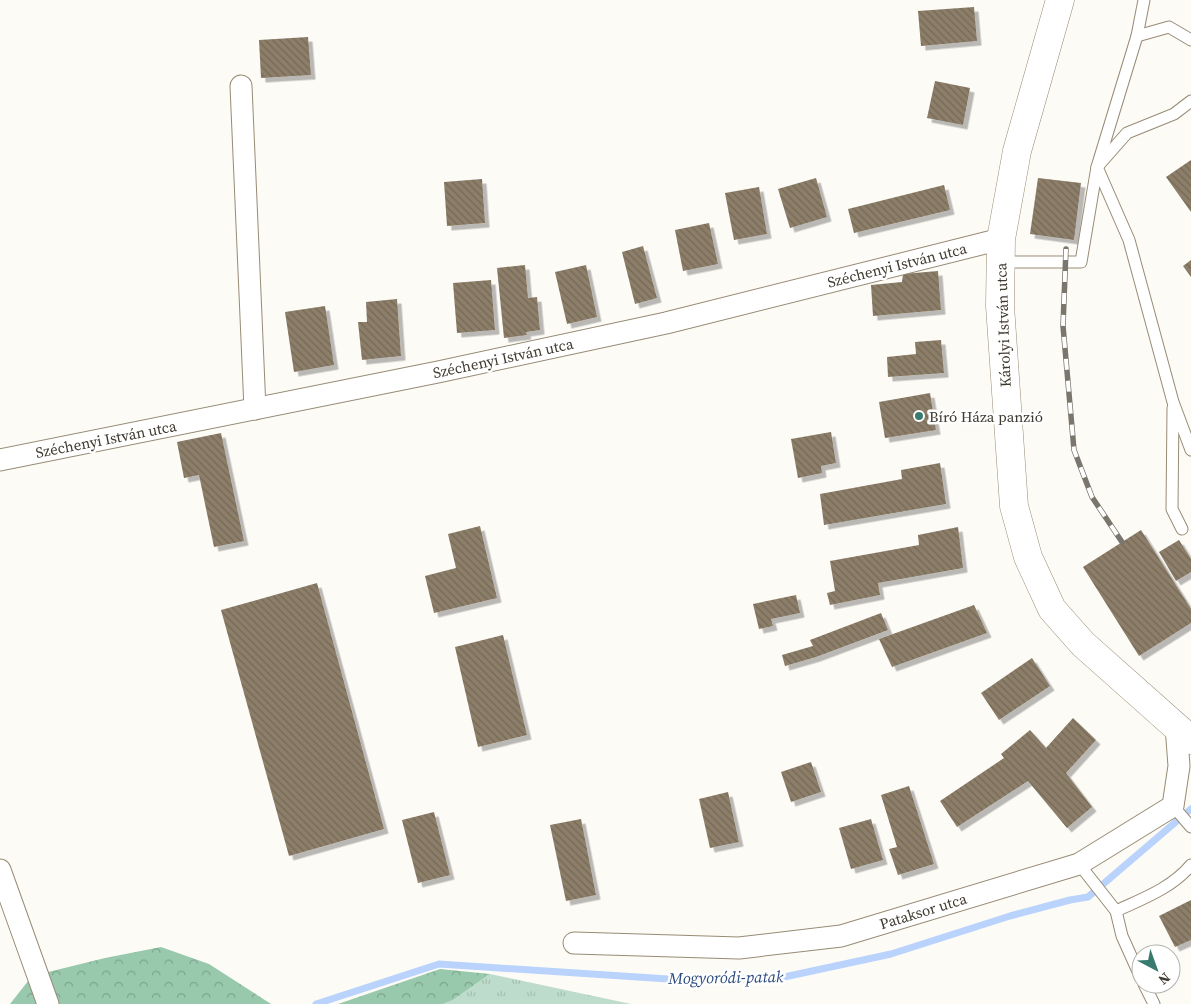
<svg xmlns="http://www.w3.org/2000/svg" width="1191" height="1004" font-family="'Source Serif 4',serif">
	<style>
		.grass { fill: url(#grass-tufts) }
		.forest { fill: url(#forest-crowns) }
		.lines { fill: none; stroke-linecap: round; stroke-linejoin: round }
		.stream { stroke: #b9d3fd; stroke-width: 7 }
		.building { fill: url(#building-back-hatch); filter: url(#shadow) }
		.service-casing { stroke: #978b75; stroke-width: 13 }
		.minor-casing { stroke: #978b75; stroke-width: 23 }
		.secondary-casing { stroke: #978b75; stroke-width: 29 }
		.service { stroke: #fff; stroke-width: 11 }
		.minor { stroke: #fff; stroke-width: 21 }
		.secondary { stroke: #fff; stroke-width: 28 }
		.rail-casing { stroke: #7a766e; stroke-width: 5.5 }
		.rail { stroke: #fff; stroke-width: 4; stroke-dasharray: 11; stroke-linecap: butt }
		.poi-dot { fill: #387b6e; stroke: #fff; stroke-width: 2 }
		.labels { text-anchor: middle; dominant-baseline: central; stroke-width: 5; stroke-linejoin: round; paint-order: stroke }
		.street-label { font-size: 15px; fill: #3f3a30; stroke: #fff }
		.poi-label { font-size: 15px; fill: #3f3a30; stroke: #fff; text-anchor: start }
		.water-label { font-size: 16px; font-style: italic; fill: #28487c; stroke: #fff }
	</style>
	<defs>
		<pattern id="grass-tufts" width="24" height="20" patternUnits="userSpaceOnUse" patternTransform="scale(1.25)"><rect width="24" height="20" fill="#bedccb"/><path d="M3 7l-1-3M5 7V3M7 7l1-3M15 17l-1-3M17 17v-4M19 17l1-3" fill="none" stroke="#a4beaf"/></pattern>
		<pattern id="forest-crowns" width="20" height="18" patternUnits="userSpaceOnUse" patternTransform="scale(1.25)"><rect width="20" height="18" fill="#98c9ad"/><path d="M2 6a3 3 0 1 1 6 0M12 15a3 3 0 1 1 6 0" fill="none" stroke="#7da48d"/></pattern>
		<pattern id="building-back-hatch" width="6" height="6" patternUnits="userSpaceOnUse" patternTransform="scale(1.25)"><rect width="6" height="6" fill="#8c7e69"/><path d="M-1 5l2 2M0 0l6 6M5-1l2 2" fill="none" stroke="#746857"/></pattern>
		<filter id="shadow"><feDropShadow dx="4.5" dy="4.5" stdDeviation="0" flood-color="#0004"/></filter>
	</defs>
	<rect width="100%" height="100%" fill="#fdfbf6"/>
	<polygon class="grass" points="490,974 631,1004 443,1004 453,1000"/>
	<g class="forest">
		<polygon points="161,947 209,964 271,1004 10,1004 32,976 105,958"/>
		<polygon points="440,969 490,974 453,1000 443,1004 338,1004"/>
	</g>
	<g class="lines">
		<polyline class="stream" points="316,1004 439,964 668,979 775,979 891,954 1010,916 1070,900 1088,897 1191,809"/>
	</g>
	<g class="building">
		<polygon points="974,7 977,41 921,46 918,11"/>
		<polygon points="308,37 311,75 261,78 259,40"/>
		<polygon points="935,81 970,88 963,125 927,118"/>
		<polygon points="1191,160 1191,212 1166,177"/>
		<polygon points="816,178 827,217 790,228 778,189"/>
		<polygon points="1038,178 1081,183 1074,240 1030,234"/>
		<polygon points="482,179 485,223 447,226 444,182"/>
		<polygon points="944,185 950,210 854,233 848,209"/>
		<polygon points="759,187 767,234 734,240 725,193"/>
		<polygon points="709,223 718,264 683,271 675,230"/>
		<polygon points="643,246 657,298 635,304 622,252"/>
		<polygon points="1191,260 1191,277 1183,266"/>
		<polygon points="525,265 528,298 537,297 540,330 526,332 527,335 504,338 497,268"/>
		<polygon points="586,265 597,317 567,324 555,272"/>
		<polygon points="938,271 941,310 873,316 871,285 902,282 903,274"/>
		<polygon points="491,280 495,330 457,333 453,283"/>
		<polygon points="397,299 401,356 362,360 358,322 367,322 366,302"/>
		<polygon points="325,306 334,365 294,372 285,312"/>
		<polygon points="941,340 944,373 888,377 887,357 916,354 915,342"/>
		<polygon points="930,393 936,430 885,438 879,402"/>
		<polygon points="831,432 836,463 821,466 822,473 798,478 791,439"/>
		<polygon points="221,433 244,541 214,547 199,475 184,478 177,442"/>
		<polygon points="940,463 946,504 824,525 820,494 902,479 901,470"/>
		<polygon points="480,526 497,598 434,613 425,576 456,568 448,534"/>
		<polygon points="958,527 963,568 878,583 880,595 830,605 827,593 835,591 830,561 919,545 918,535"/>
		<polygon points="1141,530 1191,609 1191,623 1139,656 1083,567"/>
		<polygon points="1179,540 1191,559 1191,572 1176,581 1159,552"/>
		<polygon points="317,583 384,829 289,856 221,610"/>
		<polygon points="796,595 800,613 771,619 773,626 759,629 753,604"/>
		<polygon points="974,605 987,633 892,667 879,639"/>
		<polygon points="881,613 888,630 816,657 785,666 782,655 813,646 810,640"/>
		<polygon points="503,635 527,735 478,747 455,647"/>
		<polygon points="1032,658 1050,686 999,720 981,693"/>
		<polygon points="1073,718 1096,740 1066,773 1092,807 1067,828 1028,781 957,827 940,801 1004,758 1001,754 1030,730 1046,748"/>
		<polygon points="811,762 821,792 791,802 781,772"/>
		<polygon points="909,786 934,864 898,875 889,849 897,847 881,795"/>
		<polygon points="728,792 739,842 710,848 699,799"/>
		<polygon points="434,812 450,875 418,883 402,820"/>
		<polygon points="581,819 596,895 566,901 550,825"/>
		<polygon points="871,819 883,860 851,869 839,828"/>
		<polygon points="1191,900 1191,940 1175,947 1159,916"/>
	</g>
	<g class="lines">
		<defs>
			<g id="service">
				<polyline points="1144,0 1137,36 1169,27 1191,40"/>
				<polyline points="1137,36 1097,167 1129,240 1173,402 1191,450"/>
				<polyline points="1000,262 1081,262 1097,167 1127,133 1174,114 1191,101"/>
				<polyline points="1173,408 1172,509 1182,529"/>
				<polyline points="1173,806 1191,827"/>
				<polyline points="1079,864 1116,911"/>
				<path d="M1141 978 1122 936 1116 911C1142 899 1172 888 1191 865"/>
				<polyline points="1144,984 1154,1004"/>
			</g>
			<g id="minor">
				<polyline points="241,86 255,409"/>
				<polyline points="0,460 438,372 666,323 1001,239"/>
				<polyline points="0,870 48,1004"/>
				<polyline points="574,943 739,948 841,936 1079,864 1173,806 1179,766 1176,726"/>
			</g>
			<polyline id="secondary" points="1060,0 1017,151 1001,239 1000,306 1014,506 1028,557 1052,609 1083,644 1191,740"/>
		</defs>
		<use href="#service" class="service-casing"/>
		<use href="#minor" class="minor-casing"/>
		<use href="#secondary" class="secondary-casing"/>
		<use href="#service" class="service"/>
		<use href="#minor" class="minor"/>
		<use href="#secondary" class="secondary"/>
		<defs>
			<polyline id="rail" points="1066,249 1063,326 1074,450 1092,497 1122,542"/>
		</defs>
		<use href="#rail" class="rail-casing"/>
		<use href="#rail" class="rail"/>
	</g>
	<circle class="poi-dot" cx="919" cy="416" r="5"/>
	<g class="labels">
		<g class="street-label">
			<text transform="translate(897 265) rotate(-14)">Széchenyi István utca</text>
			<text transform="translate(1003 325) rotate(-92)">Károlyi István utca</text>
			<text transform="translate(503 358) rotate(-12)">Széchenyi István utca</text>
			<text transform="translate(106 439) rotate(-11)">Széchenyi István utca</text>
			<text transform="translate(923 911) rotate(-17)">Pataksor utca</text>
		</g>
		<g class="poi-label">
			<text x="929" y="416">Bíró Háza panzió</text>
		</g>
		<g class="water-label">
			<text transform="translate(726 977) rotate(-1)">Mogyoródi-patak</text>
		</g>
	</g>
	<g transform="translate(1156 969) rotate(139)"><circle r="24" fill="#ffffff" stroke="#b2b0ac"/>
	<path d="M0-4L9 19L0 12L-9 19Z" fill="#387b6e"/>
	<text y="-8" font-size="14" font-weight="bold" text-anchor="middle" fill="#3f3a30">N</text>
	</g>
</svg>
